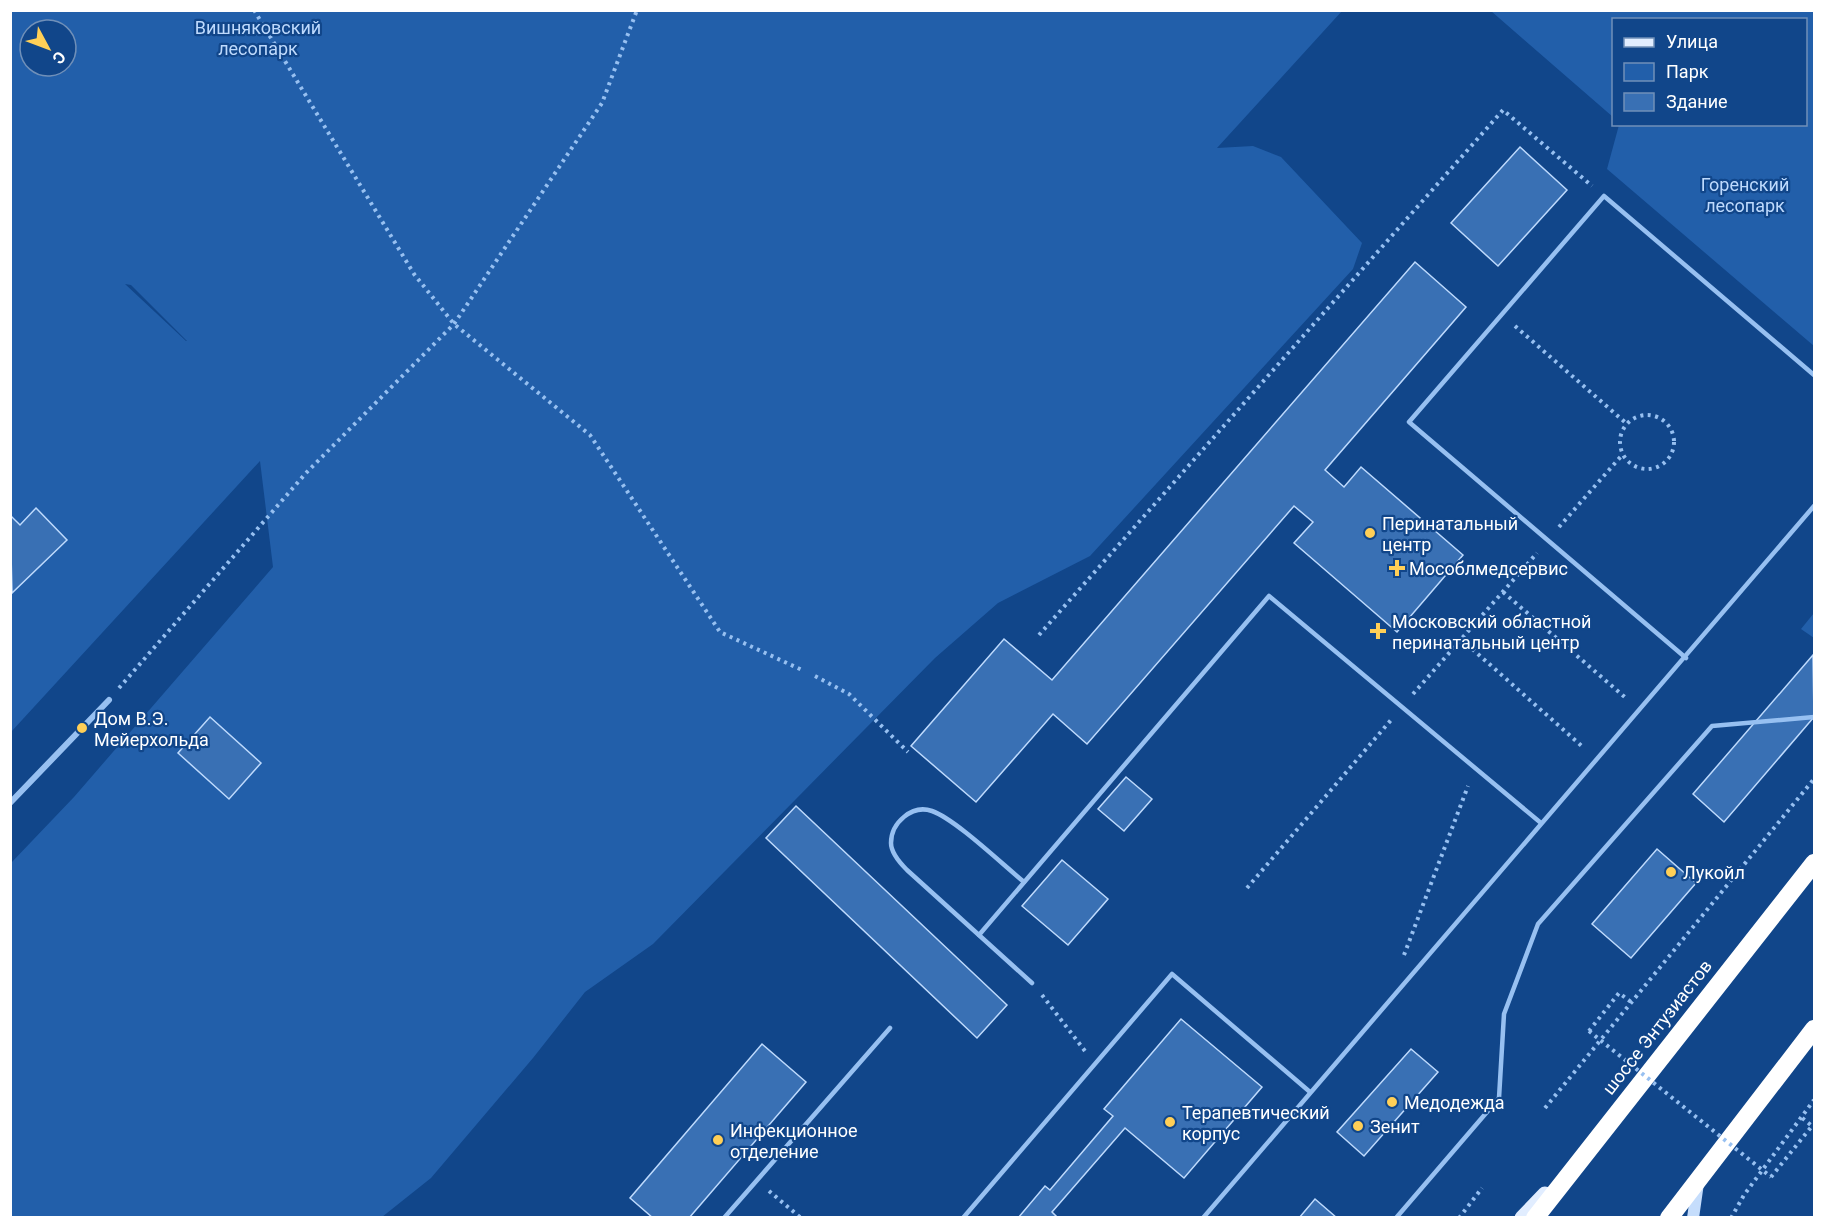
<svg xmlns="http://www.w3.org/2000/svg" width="1825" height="1228" font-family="Roboto,sans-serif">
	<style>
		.green { fill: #225faa; fill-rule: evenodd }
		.building { fill: #3970b4; stroke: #bedafd; stroke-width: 1.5 }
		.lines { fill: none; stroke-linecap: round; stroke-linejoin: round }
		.path { stroke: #97c0f1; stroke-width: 4; stroke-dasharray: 3 4.5; stroke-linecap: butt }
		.lane { stroke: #97c0f1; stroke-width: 4.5 }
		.street { stroke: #97c0f1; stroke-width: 6 }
		.secondary { stroke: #c5ddfc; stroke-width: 12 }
		.primary { stroke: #e1edff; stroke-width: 15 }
		.highway { stroke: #fff; stroke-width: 18 }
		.path-bridge { stroke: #97c0f1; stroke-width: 4; stroke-dasharray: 3 4.5; stroke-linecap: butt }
		.poi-dot { fill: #ffcf57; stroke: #11468a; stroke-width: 2 }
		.labels { text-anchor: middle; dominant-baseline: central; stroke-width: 4.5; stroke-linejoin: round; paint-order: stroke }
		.park-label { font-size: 18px; fill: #bedafd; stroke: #11468a }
		.poi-label { font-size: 18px; fill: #fff; stroke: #11468a; text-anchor: start }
		.street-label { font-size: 18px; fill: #fff; stroke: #11468a }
	</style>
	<rect width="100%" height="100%" fill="#11468a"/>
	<g class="green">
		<path d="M11 11H1342L1217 148 1253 146 1281 157 1362 243 1353 269 1090 556 998 603 935 658 653 944 585 992 533 1058 431 1178 382 1217H11V863L74 797 273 567 260 461 11 732ZM30 30H66V66H30ZM125 284 131 285 187 341H186Z"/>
		<polygon points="1491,11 1814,11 1814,346 1607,169 1619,125 1806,124 1806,20 1614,20 1613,117"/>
		<polygon points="1814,613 1814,638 1801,629"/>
	</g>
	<g class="building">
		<polygon points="1520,147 1567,190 1498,266 1451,223"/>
		<polygon points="1415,262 1466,307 1325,470 1344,487 1361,467 1463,555 1397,632 1294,543 1313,522 1294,506 1087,744 1053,714 976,802 911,746 1004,639 1052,680"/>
		<polygon points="36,508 67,540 12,593 10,515 20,525"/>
		<polygon points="1813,655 1814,717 1724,822 1693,794"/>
		<polygon points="210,717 261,763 229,799 178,753"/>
		<polygon points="1126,777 1152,799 1124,831 1098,809"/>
		<polygon points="796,806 1007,1005 977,1038 766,838"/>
		<polygon points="1657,849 1696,883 1631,958 1592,924"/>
		<polygon points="1062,860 1108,899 1068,945 1022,906"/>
		<polygon points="1181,1019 1262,1087 1184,1178 1125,1128 1052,1212 1058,1218 1018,1218 1045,1186 1050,1190 1113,1116 1104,1109"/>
		<polygon points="762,1044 806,1082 689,1218 653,1218 630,1198"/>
		<polygon points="1411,1049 1438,1072 1364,1156 1337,1132"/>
		<polygon points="1315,1199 1337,1218 1299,1218"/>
	</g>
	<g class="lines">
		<g class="path">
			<polyline points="254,10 414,274 454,324 590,435 720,632 802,670"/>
			<polyline points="1515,326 1627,424"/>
			<circle cx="1647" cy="442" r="27"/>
			<polyline points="1559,527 1623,454"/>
			<polyline points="1503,592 1627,699"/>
			<polyline points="1039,635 1503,110 1592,186"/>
			<polyline points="1461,639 1584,748"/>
			<polyline points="815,676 849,694 908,752"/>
			<polyline points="119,688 306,473 454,324 602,103 637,10"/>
			<polyline points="1413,694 1537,553"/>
			<polyline points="1247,888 1391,720"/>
			<polyline points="1404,955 1468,786"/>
			<polyline points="1042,995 1085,1051"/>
			<polyline points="1589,1031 1619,993 1631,1002"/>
			<polyline points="1545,1108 1814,779"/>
			<polyline points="1771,1177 1812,1126 1801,1117"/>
			<polyline points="769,1191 801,1218"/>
			<polyline points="1459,1218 1482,1188"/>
			<polyline points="1731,1218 1744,1195 1814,1100"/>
		</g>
		<g class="lane">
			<polyline points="1686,658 1409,422 1604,196 1814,375"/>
			<path d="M1024 882C1002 864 955 819 932 811 912 804 891 823 891 843 891 853 900 863 907 870L1032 983"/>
			<polyline points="979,935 1269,596 1541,823"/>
			<polyline points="724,1218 890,1028"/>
			<polyline points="963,1218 1172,974 1310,1092"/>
			<polyline points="1203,1218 1814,506"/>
			<polyline points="1396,1218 1499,1098 1504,1014 1538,924 1712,726 1814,717"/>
		</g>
		<polyline class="street" points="10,803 109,700"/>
		<polyline class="secondary" points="1693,1218 1698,1183"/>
		<polyline class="primary" points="1522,1218 1545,1194"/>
		<g class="highway">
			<polyline points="1535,1218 1814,863"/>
			<polyline points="1669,1218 1814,1029"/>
		</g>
		<polyline class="path-bridge" points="1589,1031 1771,1177"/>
	</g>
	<g class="poi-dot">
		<circle cx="1370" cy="533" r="6"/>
		<path d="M1394 559h6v6h6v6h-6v6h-6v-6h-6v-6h6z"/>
		<path d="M1375 622h6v6h6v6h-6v6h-6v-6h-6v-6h6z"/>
		<circle cx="82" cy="728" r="6"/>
		<circle cx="1671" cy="872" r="6"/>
		<circle cx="1392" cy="1102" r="6"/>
		<circle cx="1170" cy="1122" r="6"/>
		<circle cx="1358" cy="1126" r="6"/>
		<circle cx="718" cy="1140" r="6"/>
	</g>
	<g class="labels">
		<g class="park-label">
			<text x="258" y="27">Вишняковский<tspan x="258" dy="21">лесопарк</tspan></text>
			<text x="1745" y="184">Горенский<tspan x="1745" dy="21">лесопарк</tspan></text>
		</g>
		<g class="poi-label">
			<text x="1382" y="523">Перинатальный<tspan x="1382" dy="21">центр</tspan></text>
			<text x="1409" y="568">Мособлмедсервис</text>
			<text x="1392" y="621">Московский областной<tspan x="1392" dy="21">перинатальный центр</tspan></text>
			<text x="94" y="718">Дом В.Э.<tspan x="94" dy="21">Мейерхольда</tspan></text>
			<text x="1683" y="872">Лукойл</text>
			<text x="1404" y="1102">Медодежда</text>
			<text x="1182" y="1112">Терапевтический<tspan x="1182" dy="21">корпус</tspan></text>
			<text x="1370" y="1126">Зенит</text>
			<text x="730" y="1130">Инфекционное<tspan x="730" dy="21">отделение</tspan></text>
		</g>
		<g class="street-label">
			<text transform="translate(1657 1027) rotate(-52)">шоссе Энтузиастов</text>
		</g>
	</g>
	<rect width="1825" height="1228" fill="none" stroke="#ffffff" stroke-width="24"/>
	<rect x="1612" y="18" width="195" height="108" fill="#11468a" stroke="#7090b9" stroke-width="1.5"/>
	<rect x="1624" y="38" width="30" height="9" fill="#e1edff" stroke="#7090b9" stroke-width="1.5"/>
	<text x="1666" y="48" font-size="18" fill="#ffffff">Улица</text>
	<rect x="1624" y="63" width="30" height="18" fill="#225faa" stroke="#7090b9" stroke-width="1.5"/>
	<text x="1666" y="78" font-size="18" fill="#ffffff">Парк</text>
	<rect x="1624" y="93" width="30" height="18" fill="#3970b4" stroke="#7090b9" stroke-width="1.5"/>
	<text x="1666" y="108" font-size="18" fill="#ffffff">Здание</text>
	<g transform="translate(48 48) rotate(131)"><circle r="28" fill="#11468a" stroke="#7090b9" stroke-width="1.5"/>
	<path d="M0-4.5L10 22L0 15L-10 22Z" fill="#ffcf57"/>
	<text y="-9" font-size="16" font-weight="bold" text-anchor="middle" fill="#ffffff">С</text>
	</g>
</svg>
